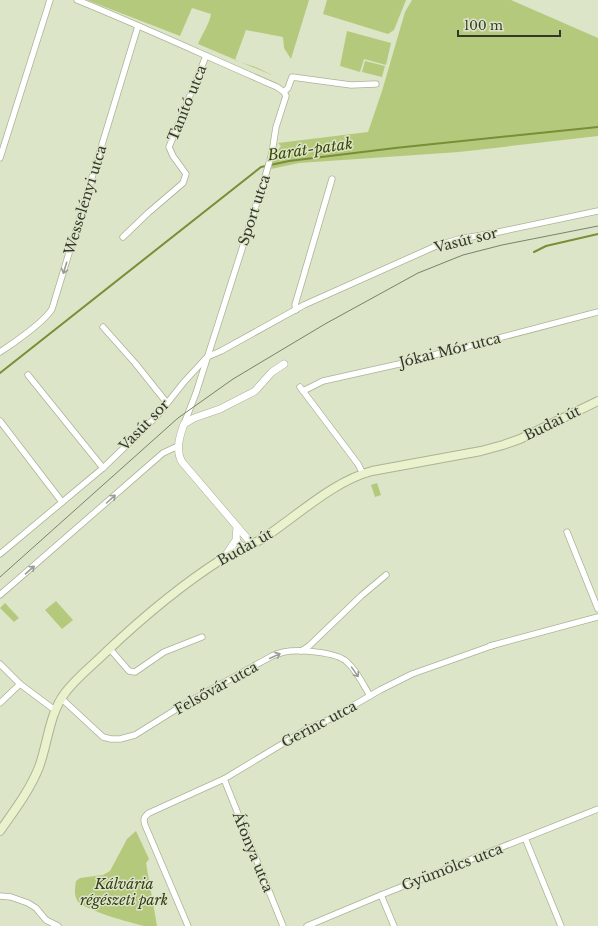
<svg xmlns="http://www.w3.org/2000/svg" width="598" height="926" font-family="'Libre Baskerville',serif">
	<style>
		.green { fill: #b5c97d }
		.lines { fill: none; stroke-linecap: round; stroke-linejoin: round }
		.stream { stroke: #7a8d37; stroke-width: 2 }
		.minor-casing { stroke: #aab396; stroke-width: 7 }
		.tertiary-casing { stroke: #aab396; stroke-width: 8 }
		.secondary-casing { stroke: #aab396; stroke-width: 10 }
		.minor { stroke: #fff; stroke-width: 5.5 }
		.tertiary { stroke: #fff; stroke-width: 7 }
		.secondary { stroke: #e9f2cc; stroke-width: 8 }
		.tram { stroke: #7a806d; stroke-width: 1 }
		.oneway { stroke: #9a9c96 }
		.labels { text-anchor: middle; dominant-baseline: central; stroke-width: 3; stroke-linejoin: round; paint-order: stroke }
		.street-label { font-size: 14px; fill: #34382c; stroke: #dce5c7 }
		.park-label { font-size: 14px; font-style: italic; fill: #343c18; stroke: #dce5c7 }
		.water-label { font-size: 15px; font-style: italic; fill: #3b4805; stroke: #dce5c7 }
	</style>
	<rect width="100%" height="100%" fill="#dce5c7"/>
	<g class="green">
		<path d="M87 0H309L291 59 284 48 283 37 246 30 235 60 258 68 274 76 198 44C202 34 209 25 211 14L192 8 180 36Z"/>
		<polygon points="327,0 406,0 394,30 388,34 323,14"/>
		<polygon points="412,0 511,0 598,38 598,136 459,152 299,163 271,169 274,155 281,146 278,143 368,132 382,91 405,12"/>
		<polygon points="347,31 391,43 386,65 364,59 360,72 340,66"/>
		<polygon points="365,61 385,66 382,77 362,72"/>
		<polygon points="377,483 381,495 375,497 371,485"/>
		<polygon points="56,601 73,620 62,629 45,610"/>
		<polygon points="5,603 19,618 14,622 0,608"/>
		<path d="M136 831 149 859 146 863 157 926C153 926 148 926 144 926 132 923 82 910 77 900 74 895 75 887 76 881L80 878 103 875 110 871 127 839Z"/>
	</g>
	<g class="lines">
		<g class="stream">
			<polyline points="534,252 546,246 598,234"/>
			<polyline points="0,373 261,167 289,161 395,148 598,127"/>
		</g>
		<defs>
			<g id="minor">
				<path d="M77 0C144 27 210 58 277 87L284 92"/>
				<polyline points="0,158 50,0"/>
				<polyline points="123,237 148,213 183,183 186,174 173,156 169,147 206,56"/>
				<polyline points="296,310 295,305 332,179"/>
				<polyline points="103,327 135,363 167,403"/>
				<path d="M0 352C14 343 44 322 52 309L138 26"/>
				<polyline points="28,375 103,468"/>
				<polyline points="300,387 358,464 363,474"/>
				<polyline points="303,391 323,381 399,364 598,312"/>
				<polyline points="0,421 62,502"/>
				<polyline points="184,424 196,393 265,177 272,153 276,127 286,96 284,92 288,88 292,77 351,85 376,84"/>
				<polyline points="567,532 598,609"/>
				<polyline points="0,554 103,468 157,416 184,382 207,357 221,351 304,305 436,246 459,239 494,233 598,211"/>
				<polyline points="0,595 163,453 178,446"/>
				<polyline points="490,646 598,617"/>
				<polyline points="110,649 129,671 135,672 164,652 202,637"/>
				<polyline points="301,651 309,646 361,596 386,575"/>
				<polyline points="0,664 20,684 56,711"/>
				<path d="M62 699 103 737 111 739H120L135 735 183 705 272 656C276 654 280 653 284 652 298 649 337 652 347 662 357 671 363 684 370 696"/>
				<polyline points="0,703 20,684"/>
				<polyline points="224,779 283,926"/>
				<polyline points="525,838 561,926"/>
				<polyline points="381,895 394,926"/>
				<polyline points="0,896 11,897 28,903 36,908 46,920 58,926"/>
				<path d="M188 926 145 825C143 819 144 817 149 813L224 779 307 729 330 719 380 690 412 674 494 645"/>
				<polyline points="307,926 381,895 598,809"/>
			</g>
			<g id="tertiary">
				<path d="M237 528C236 539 234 542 245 548"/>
				<path d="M252 544 182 462C175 450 180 435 184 424L194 418 220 409 255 391 272 372 284 364"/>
				<polyline points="224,558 236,540"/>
			</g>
			<path id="secondary" d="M0 831C14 811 30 790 39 767 48 743 49 714 65 693 76 678 93 665 106 652 143 617 178 587 222 559 235 551 251 546 265 537 298 515 334 481 372 471L481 451 503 445 520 439 598 401"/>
		</defs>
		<use href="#minor" class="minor-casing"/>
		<use href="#tertiary" class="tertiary-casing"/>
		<use href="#secondary" class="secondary-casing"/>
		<use href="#minor" class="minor"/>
		<use href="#tertiary" class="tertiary"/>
		<use href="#secondary" class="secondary"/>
		<polyline class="tram" points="0,577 178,418 233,379 325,324 418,273 463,255 502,245 598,226"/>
	</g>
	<defs><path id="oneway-shaft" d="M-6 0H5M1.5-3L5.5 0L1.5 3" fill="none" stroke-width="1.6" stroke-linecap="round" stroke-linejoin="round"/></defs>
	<g class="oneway">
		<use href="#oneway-shaft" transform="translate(65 268) rotate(107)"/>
		<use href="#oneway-shaft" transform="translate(111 499) rotate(-42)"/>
		<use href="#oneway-shaft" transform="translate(30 570) rotate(-41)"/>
		<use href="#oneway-shaft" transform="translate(275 656) rotate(-25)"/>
		<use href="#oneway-shaft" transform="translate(355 672) rotate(55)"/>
	</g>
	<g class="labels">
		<g class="street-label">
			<text transform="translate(187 103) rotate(-68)">Tanító utca</text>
			<text transform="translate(85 200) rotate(-73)">Wesselényi utca</text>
			<text transform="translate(254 210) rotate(-72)">Sport utca</text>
			<text transform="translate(466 240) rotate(-14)">Vasút sor</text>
			<text transform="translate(450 350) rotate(-14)">Jókai Mór utca</text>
			<text transform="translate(552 423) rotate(-26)">Budai út</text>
			<text transform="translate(144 425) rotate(-46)">Vasút sor</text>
			<text transform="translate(245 547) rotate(-29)">Budai út</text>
			<text transform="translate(216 688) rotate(-29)">Felsővár utca</text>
			<text transform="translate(319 724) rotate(-28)">Gerinc utca</text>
			<text transform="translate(253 852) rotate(68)">Áfonya utca</text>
			<text transform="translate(452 867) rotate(-21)">Gyümölcs utca</text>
		</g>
		<g class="park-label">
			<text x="124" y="884">Kálvária<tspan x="124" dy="16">régészeti park</tspan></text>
		</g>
		<g class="water-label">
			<text transform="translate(310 149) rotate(-8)">Barát-patak</text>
		</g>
	</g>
	<path d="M458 30v6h102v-6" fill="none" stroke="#34382c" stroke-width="2"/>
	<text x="464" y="30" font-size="12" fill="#34382c" stroke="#dce5c7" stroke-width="3" paint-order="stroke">100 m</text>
</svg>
